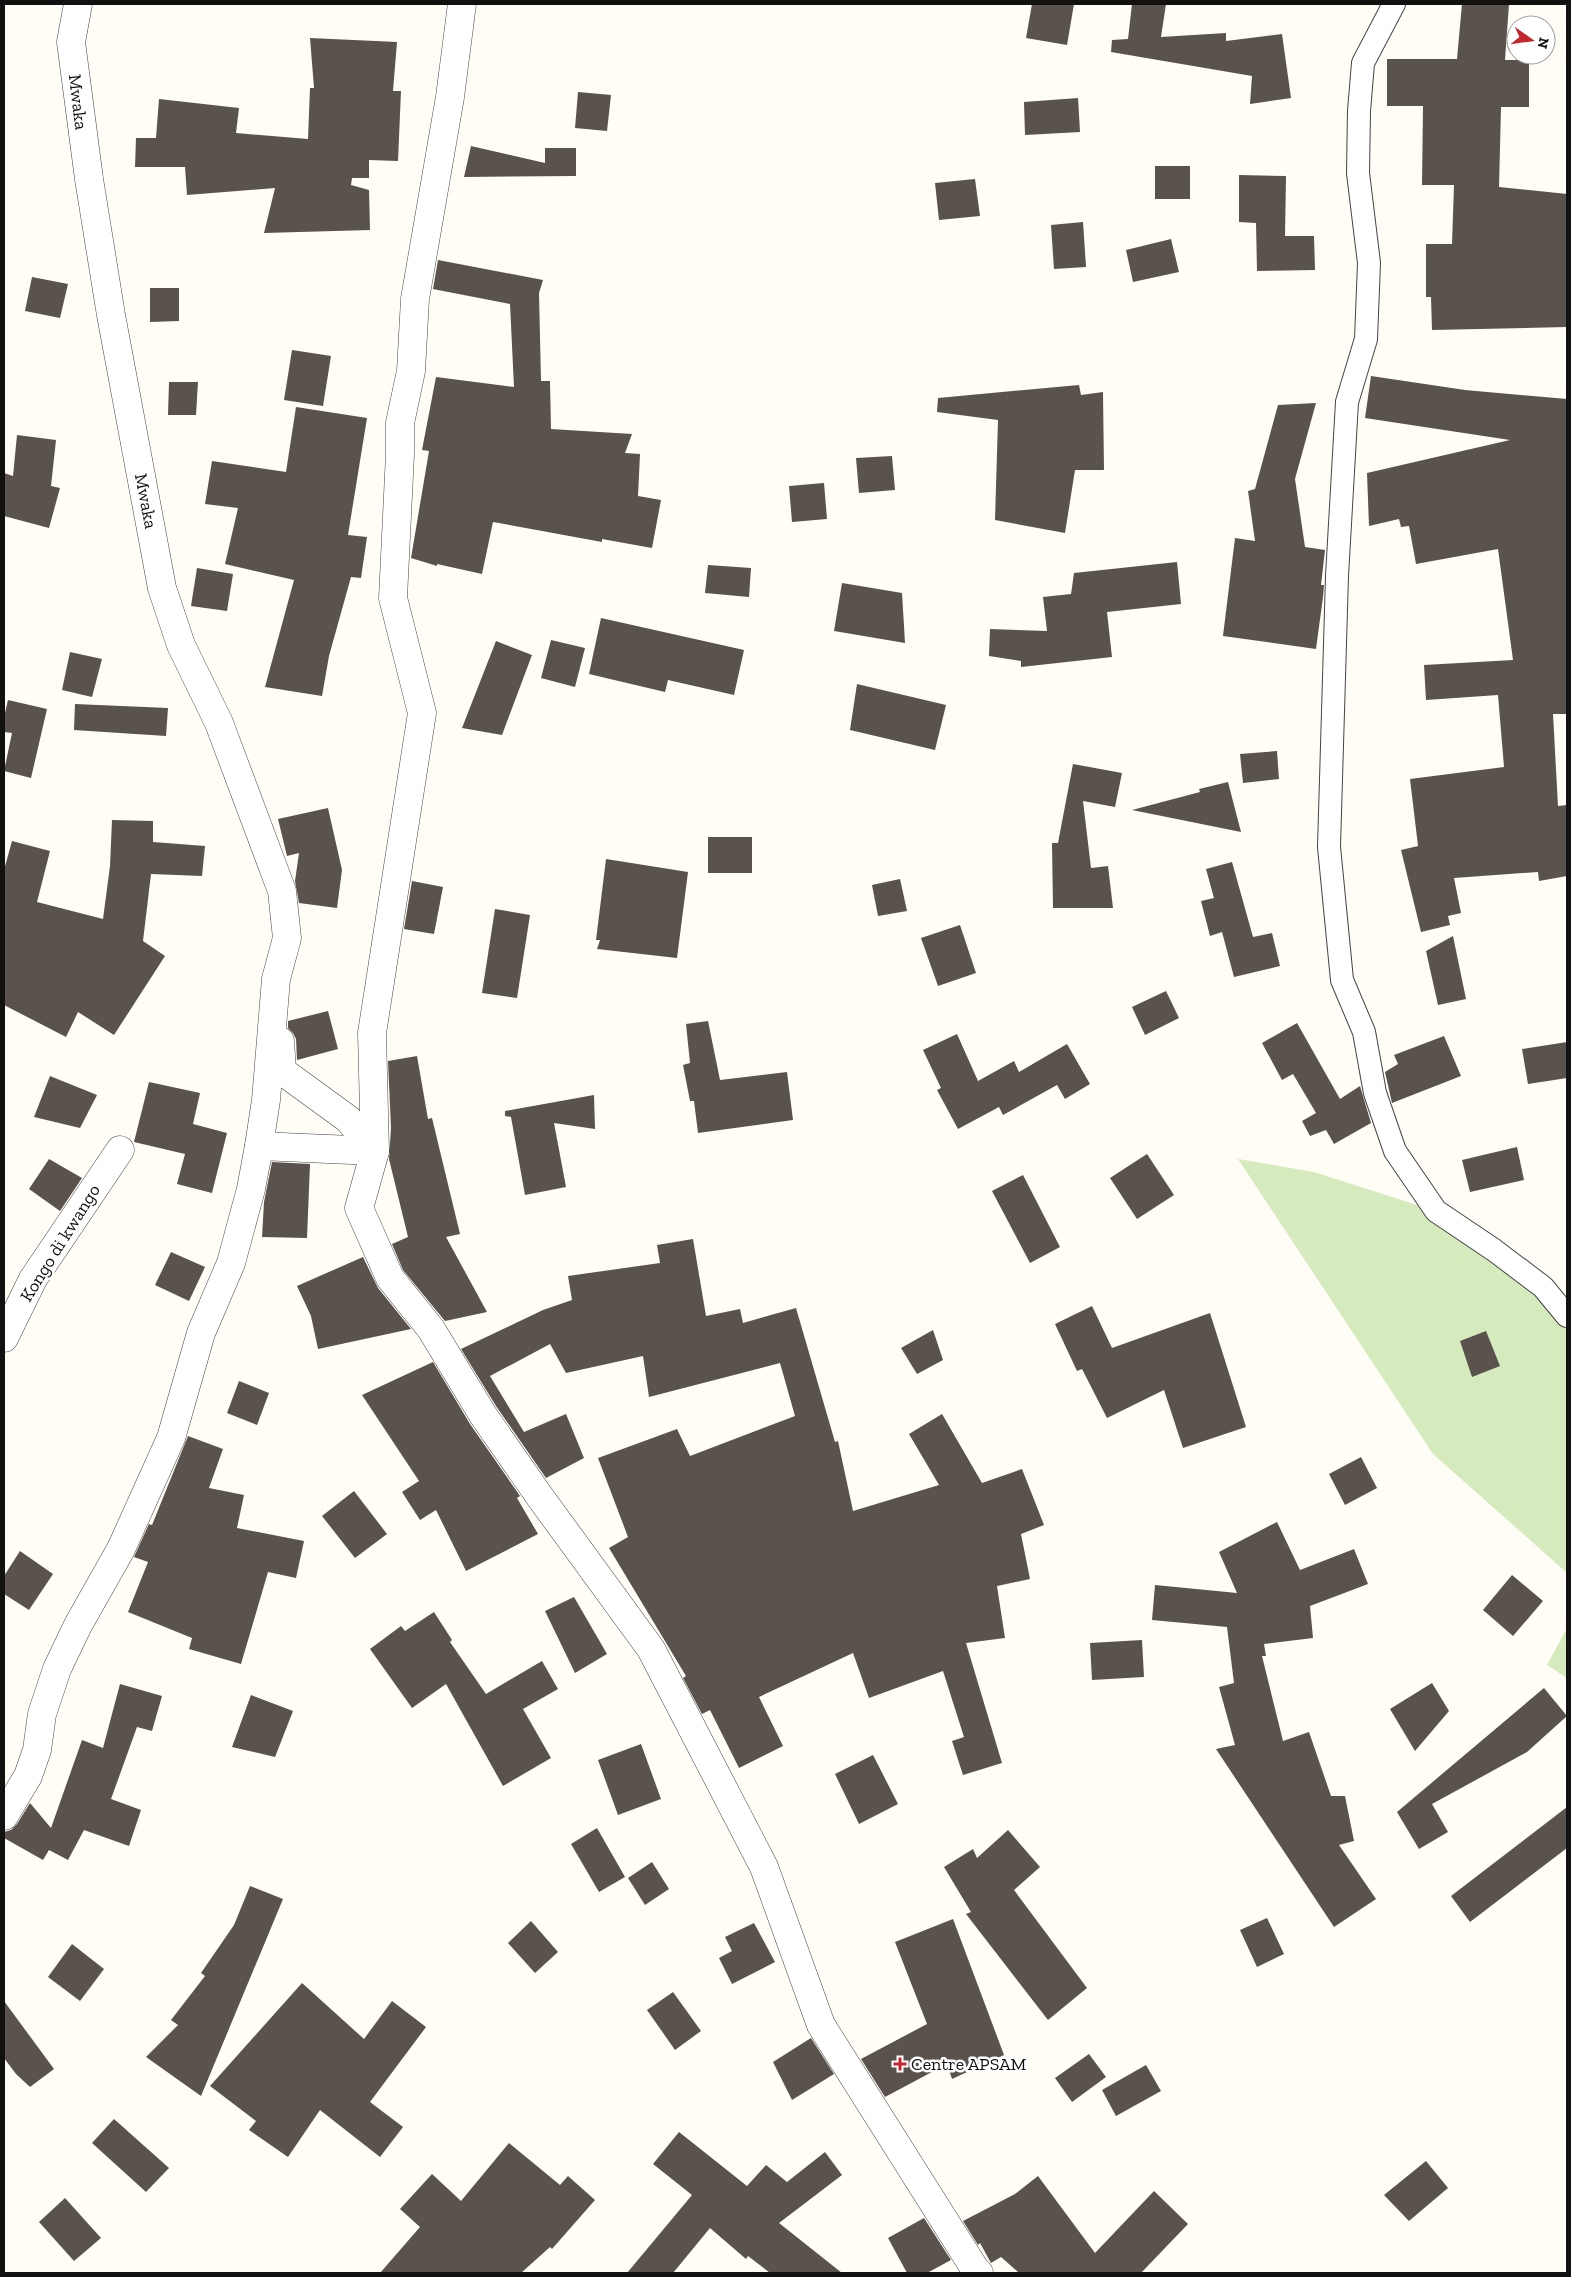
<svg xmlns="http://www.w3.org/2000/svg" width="1571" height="2277" font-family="'Zilla Slab',serif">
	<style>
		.green { fill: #d5ebbd }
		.building { fill: #5a524d }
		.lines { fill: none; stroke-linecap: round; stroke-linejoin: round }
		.lane-casing { stroke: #444; stroke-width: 24 }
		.street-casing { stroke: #444; stroke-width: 29 }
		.lane { stroke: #fff; stroke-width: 22 }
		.street { stroke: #fff; stroke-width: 28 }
		.poi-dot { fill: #c4262e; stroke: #fff; stroke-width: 2 }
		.labels { text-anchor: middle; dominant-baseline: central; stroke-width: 5; stroke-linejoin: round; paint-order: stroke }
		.street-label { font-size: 18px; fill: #111; stroke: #fff }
		.poi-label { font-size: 18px; fill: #111; stroke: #fff; text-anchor: start }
	</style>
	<rect width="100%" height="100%" fill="#fffdf5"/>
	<g class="green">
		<polygon points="1238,1159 1314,1172 1436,1211 1567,1316 1567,1573 1433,1454"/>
		<polygon points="1567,1628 1567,1678 1547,1665"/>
	</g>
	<g class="building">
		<polygon points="1032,4 1074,4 1067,45 1026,38"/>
		<polygon points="1132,4 1166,4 1161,37 1226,33 1226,41 1282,34 1291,98 1250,104 1252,76 1111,52 1112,40 1128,39"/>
		<polygon points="1462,4 1509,4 1505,60 1529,60 1529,107 1501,107 1499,187 1567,194 1567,327 1432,330 1431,297 1426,297 1426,244 1452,244 1454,185 1422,185 1423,106 1387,106 1387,59 1457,59"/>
		<polygon points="310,38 397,42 393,91 401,91 398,161 369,160 369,178 352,178 351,185 369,190 370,230 264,233 275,188 187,195 185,167 135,167 136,138 156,138 159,99 239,108 236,133 308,139 310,88 314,88"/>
		<polygon points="578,92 611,95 607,131 575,128"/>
		<polygon points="1078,98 1080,132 1025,135 1024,102"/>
		<polygon points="471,146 545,163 545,148 576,148 576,176 464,177"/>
		<rect x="1155" y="166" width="35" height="33"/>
		<polygon points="1239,175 1286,176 1285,236 1314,236 1315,270 1257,271 1256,223 1239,222"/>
		<polygon points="975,179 980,216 939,220 935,183"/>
		<polygon points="1083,222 1086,267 1054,269 1051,225"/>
		<polygon points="1171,239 1179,272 1133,282 1126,250"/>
		<polygon points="438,260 543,280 539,293 541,381 550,381 551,429 632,434 625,453 640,454 638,496 661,500 652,548 602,539 602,542 493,522 482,574 437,564 437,566 411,558 429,451 422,450 436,377 514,387 510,304 433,289"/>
		<polygon points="32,277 68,284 60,318 25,311"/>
		<polygon points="150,288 179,288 179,321 150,322"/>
		<polygon points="292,350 331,356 323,406 284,400"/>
		<polygon points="1371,376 1465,390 1567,399 1567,714 1553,714 1558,806 1567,805 1567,876 1539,881 1538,872 1454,878 1461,913 1448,916 1450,925 1421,932 1401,850 1418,846 1410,779 1504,767 1498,695 1426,700 1424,665 1513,660 1498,549 1416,564 1409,526 1401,527 1399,519 1369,526 1367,473 1510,440 1365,418"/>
		<polygon points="169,382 198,382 196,415 168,415"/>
		<polygon points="1079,385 1081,395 1103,392 1104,470 1075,470 1065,533 995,520 998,420 937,412 938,398"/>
		<polygon points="1316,403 1295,479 1305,547 1325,550 1321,585 1324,585 1323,597 1316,649 1223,636 1235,538 1255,541 1248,491 1255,489 1278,405"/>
		<polygon points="296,407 367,418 348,535 367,537 361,578 351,577 329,656 322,696 265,687 294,580 225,564 238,508 205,504 212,461 286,472"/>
		<polygon points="17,435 56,440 51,486 60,488 49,528 4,516 4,473 13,476"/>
		<polygon points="892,456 895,490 859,493 856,458"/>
		<polygon points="824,483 827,519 792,522 789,486"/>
		<polygon points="1177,562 1181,604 1107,612 1112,657 1021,667 1021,661 989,656 990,629 1047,631 1043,597 1071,594 1074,573"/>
		<polygon points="708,565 751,568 749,597 705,593"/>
		<polygon points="197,568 233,574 227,611 191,606"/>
		<polygon points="842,583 902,593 905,643 834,631"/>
		<polygon points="601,618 744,650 734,695 668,680 665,692 589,674"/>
		<polygon points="551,640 585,648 575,687 541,678"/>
		<polygon points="496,641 532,655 502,735 462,728"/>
		<polygon points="70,652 102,659 92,697 62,690"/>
		<polygon points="857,684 946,705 935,750 850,730"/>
		<polygon points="8,700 47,709 31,778 4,771 12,733 4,732 4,717"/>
		<polygon points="75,704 168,708 166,736 74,730"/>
		<polygon points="1277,751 1279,779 1243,783 1240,754"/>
		<polygon points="1073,764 1122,773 1115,807 1083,801 1091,868 1108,866 1113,908 1053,908 1052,843 1058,843"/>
		<polygon points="1228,782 1241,832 1132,810 1200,792 1199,789"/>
		<polygon points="328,808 342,870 337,908 299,903 295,881 299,853 287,856 278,819"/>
		<polygon points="112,820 153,821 153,842 205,846 202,876 151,874 143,941 165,956 114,1035 78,1012 66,1037 4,1005 4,870 12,841 50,851 37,902 103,919 110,866"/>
		<rect x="708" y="837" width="44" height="36"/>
		<polygon points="606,859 688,872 677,958 597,949 600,940 596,940"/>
		<polygon points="1232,862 1253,937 1272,933 1280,966 1234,977 1222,932 1210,936 1201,901 1214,898 1206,869"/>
		<polygon points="900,879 907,911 878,916 872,885"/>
		<polygon points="412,881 443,887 434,934 404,929"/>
		<polygon points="495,909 530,915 517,998 482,993"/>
		<polygon points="960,925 976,973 938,986 921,938"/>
		<polygon points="1453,936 1466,999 1438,1005 1426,951"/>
		<polygon points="1166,991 1179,1018 1145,1035 1132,1007"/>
		<polygon points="328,1011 338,1049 297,1060 296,1039 293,1033 288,1028 288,1021"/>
		<polygon points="708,1021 720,1080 787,1072 793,1120 698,1133 694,1101 690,1101 683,1065 690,1063 686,1024"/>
		<polygon points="1297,1023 1340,1099 1360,1086 1371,1123 1334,1144 1326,1130 1310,1136 1302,1121 1316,1113 1293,1074 1282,1080 1262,1043"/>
		<polygon points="957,1034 978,1081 1014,1061 1019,1072 1067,1044 1090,1084 1065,1099 1057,1085 1003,1115 999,1107 958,1129 937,1090 941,1088 923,1050"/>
		<polygon points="1444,1036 1461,1076 1392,1103 1385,1072 1398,1064 1394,1055"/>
		<polygon points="1567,1042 1567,1078 1528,1084 1522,1049"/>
		<polygon points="417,1056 428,1119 432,1118 460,1234 446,1237 487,1312 445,1321 403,1270 392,1244 408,1237 389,1159 391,1128 388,1061"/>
		<polygon points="50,1076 97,1095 80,1128 34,1117"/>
		<polygon points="149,1082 200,1093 193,1124 227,1133 212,1193 177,1184 185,1154 134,1142"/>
		<polygon points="594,1095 595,1129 554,1123 566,1187 525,1195 511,1117 505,1116 505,1111"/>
		<polygon points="1517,1147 1524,1180 1470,1192 1462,1160"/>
		<polygon points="1147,1154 1174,1195 1137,1219 1110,1178"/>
		<polygon points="49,1159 82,1178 60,1211 29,1189"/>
		<polygon points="272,1162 310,1164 307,1238 262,1237 264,1202"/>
		<polygon points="1023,1175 1060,1247 1030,1263 992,1191"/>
		<polygon points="693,1239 706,1316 740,1309 743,1323 796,1308 835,1442 838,1441 853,1511 939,1485 909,1434 942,1414 982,1483 1022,1469 1044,1525 1021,1534 1030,1579 997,1586 1005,1638 966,1643 1002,1763 963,1775 952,1741 964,1737 943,1671 869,1698 853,1653 759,1697 783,1746 739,1768 710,1710 702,1714 683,1678 686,1676 609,1548 628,1537 598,1458 677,1429 690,1456 795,1416 780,1363 649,1397 643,1356 566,1373 550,1344 490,1376 524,1432 566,1414 584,1458 546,1478 496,1406 461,1349 543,1310 572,1300 568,1276 660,1263 657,1245"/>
		<polygon points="171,1252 205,1267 189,1301 155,1285"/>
		<polygon points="363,1257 378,1288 411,1329 318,1349 311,1316 297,1286"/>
		<polygon points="1092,1306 1112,1348 1210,1313 1246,1427 1183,1448 1164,1390 1107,1418 1082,1369 1077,1371 1055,1324"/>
		<polygon points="933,1330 943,1360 917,1374 901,1348"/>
		<polygon points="1486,1331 1500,1366 1472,1377 1460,1341"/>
		<polygon points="433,1362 470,1424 520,1496 517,1498 538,1534 466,1571 436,1510 420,1520 402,1492 419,1481 362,1395"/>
		<polygon points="239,1381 269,1393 257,1425 227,1413"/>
		<polygon points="188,1436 223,1449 209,1488 244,1495 237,1528 304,1541 296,1578 268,1572 241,1664 189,1649 192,1638 128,1612 148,1562 134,1557 149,1524 152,1525"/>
		<polygon points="1361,1457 1377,1488 1345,1505 1329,1474"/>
		<polygon points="354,1491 387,1534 355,1558 322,1516"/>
		<polygon points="1277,1522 1300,1570 1354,1549 1368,1584 1310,1606 1313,1638 1264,1644 1266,1656 1262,1656 1283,1741 1309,1732 1331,1796 1345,1796 1354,1841 1339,1845 1376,1899 1334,1927 1216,1749 1235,1745 1219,1687 1234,1683 1227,1627 1152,1620 1155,1585 1237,1593 1219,1552"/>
		<polygon points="20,1551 53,1574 29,1610 4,1594 4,1576"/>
		<polygon points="1512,1575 1543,1601 1513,1636 1483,1610"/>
		<polygon points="574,1597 607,1654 575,1673 545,1611"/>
		<polygon points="434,1612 452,1640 450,1642 486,1694 542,1661 558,1689 523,1709 551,1758 503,1786 446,1684 412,1708 370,1649 401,1626 405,1631"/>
		<polygon points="1142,1640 1144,1677 1092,1680 1090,1643"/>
		<polygon points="1432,1683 1449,1711 1415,1751 1390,1709"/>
		<polygon points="120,1684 162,1696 152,1731 137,1727 111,1799 141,1810 129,1846 84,1830 68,1860 49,1850 43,1860 4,1838 4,1832 11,1830 17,1824 30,1803 51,1828 82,1740 103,1748"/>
		<polygon points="1544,1688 1567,1716 1527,1752 1432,1804 1448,1832 1419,1849 1397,1812"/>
		<polygon points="251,1695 293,1711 275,1757 232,1747"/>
		<polygon points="641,1744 661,1799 618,1815 598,1760"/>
		<polygon points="873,1755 898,1804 859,1824 835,1774"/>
		<polygon points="1567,1807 1567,1848 1470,1922 1451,1896"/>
		<polygon points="597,1828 625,1877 599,1892 571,1844"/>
		<polygon points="1008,1830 1040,1867 1014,1890 1087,1988 1048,2020 966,1914 971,1912 944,1867 973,1849 977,1858"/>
		<polygon points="652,1862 669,1889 645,1905 628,1878"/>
		<polygon points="250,1886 283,1899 201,2096 146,2057 178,2025 171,2020 205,1976 201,1973 234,1925"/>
		<polygon points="1267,1918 1284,1954 1257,1967 1240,1930"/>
		<polygon points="953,1919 1004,2055 952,2079 947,2064 885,2097 861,2059 927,2024 895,1942"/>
		<polygon points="531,1921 558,1952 535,1973 508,1943"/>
		<polygon points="754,1923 775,1962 732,1984 719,1958 732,1951 725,1937"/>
		<polygon points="72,1944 104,1969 80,2001 48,1977"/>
		<polygon points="302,1983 364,2039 392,2001 426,2027 370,2102 403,2127 380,2157 320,2110 288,2157 249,2130 256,2121 210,2086"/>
		<polygon points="673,1992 701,2031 675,2050 647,2010"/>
		<polygon points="4,2001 54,2069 30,2087 16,2074 4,2058"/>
		<polygon points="811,2038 834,2074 792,2100 773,2062"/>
		<polygon points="1089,2054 1106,2077 1072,2102 1055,2078"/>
		<polygon points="1146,2065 1161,2091 1116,2116 1102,2090"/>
		<polygon points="114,2119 169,2168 146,2192 92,2143"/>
		<polygon points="679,2132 747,2186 766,2165 787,2182 825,2152 842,2175 779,2223 842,2273 770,2273 748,2256 746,2259 710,2228 673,2273 627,2273 692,2195 653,2164"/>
		<polygon points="509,2143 560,2185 568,2176 595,2200 552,2249 550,2247 521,2273 380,2273 420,2227 400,2209 432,2174 461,2201"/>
		<polygon points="1426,2161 1448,2188 1409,2221 1384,2195"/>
		<polygon points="1038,2176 1095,2253 1154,2191 1188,2224 1141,2273 1019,2273 1001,2257 991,2263 980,2243 978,2245 963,2221 1015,2194"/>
		<polygon points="65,2198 101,2238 74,2261 39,2222"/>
		<polygon points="924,2218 951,2260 927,2273 907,2273 888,2238"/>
	</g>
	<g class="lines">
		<defs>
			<polyline id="lane" points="1394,4 1363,63 1359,111 1358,173 1369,263 1366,339 1347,402 1337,576 1329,847 1342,980 1364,1032 1375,1093 1395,1151 1436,1211 1494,1250 1543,1287 1567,1316"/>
			<g id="street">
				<polyline points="462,4 450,97 415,299 411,371 400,423 400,454 393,598 422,713 372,1033 375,1151 359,1208 390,1278 431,1329 483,1415 540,1497 651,1649 764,1867 821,2025 975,2269 979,2273"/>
				<polyline points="280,1041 282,1071 348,1119 375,1151"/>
				<polyline points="259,1146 375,1151"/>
				<polyline points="4,1338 33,1279 120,1150"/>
				<polyline points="4,1816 28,1776 37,1750 42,1714 57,1669 78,1625 121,1549 171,1438 201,1333 231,1263 251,1189 259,1146 266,1100 276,979 287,938 282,891 219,723 181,645 162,588 111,315 89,179 71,42 78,4"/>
			</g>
		</defs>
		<use href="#lane" class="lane-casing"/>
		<use href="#street" class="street-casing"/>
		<use href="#lane" class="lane"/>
		<use href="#street" class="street"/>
	</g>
	<path class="poi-dot" d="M897.5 2056.5h5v5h5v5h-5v5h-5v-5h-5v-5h5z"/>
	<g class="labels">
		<g class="street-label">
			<text transform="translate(78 102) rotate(83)">Mwaka</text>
			<text transform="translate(146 501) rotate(79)">Mwaka</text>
			<text transform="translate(60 1243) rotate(-58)">Kongo di kwango</text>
		</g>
		<g class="poi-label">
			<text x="911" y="2064">Centre APSAM</text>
		</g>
	</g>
	<rect width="1571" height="2277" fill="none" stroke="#111111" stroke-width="10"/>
	<g transform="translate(1531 40) rotate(104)"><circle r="24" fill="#ffffff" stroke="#a0a0a0"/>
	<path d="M0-4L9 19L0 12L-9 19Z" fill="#c4262e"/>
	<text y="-8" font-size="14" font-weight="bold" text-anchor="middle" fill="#111111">N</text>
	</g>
</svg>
